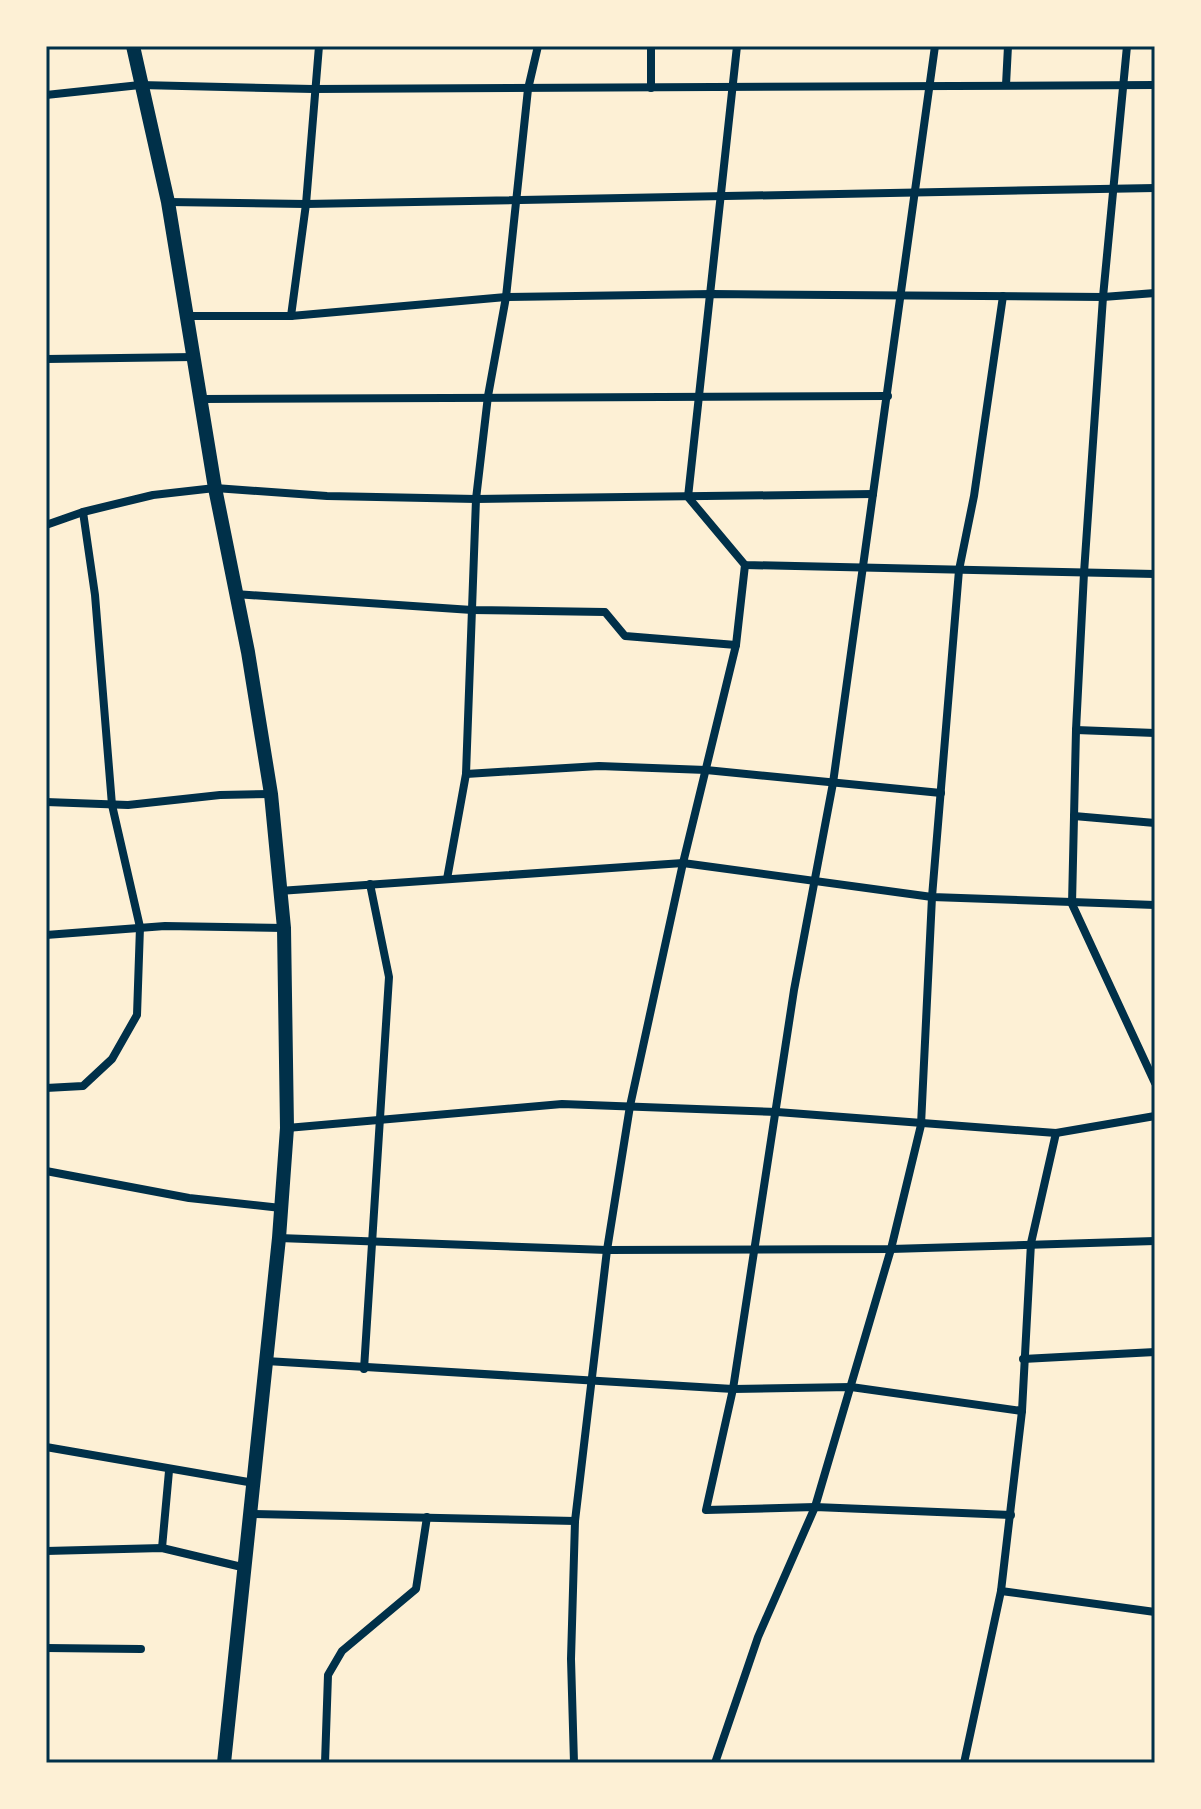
<svg xmlns="http://www.w3.org/2000/svg" width="1201" height="1809" font-family="'Archivo Narrow',sans-serif">
	<style>
		.lines { fill: none; stroke-linecap: round; stroke-linejoin: round }
		.minor { stroke: #003049; stroke-width: 8 }
		.trunk { stroke: #003049; stroke-width: 14 }
		.neatline { fill: none; stroke: #003049; stroke-width: 3 }
	</style>
	<rect width="100%" height="100%" fill="#fdf0d5"/>
	<g class="lines">
		<g class="minor">
			<polyline points="651,46 651,88"/>
			<polyline points="737,46 688,497 745,565 1155,574"/>
			<polyline points="935,46 833,783 794,990 733,1389 706,1510 815,1507 1011,1515"/>
			<polyline points="1127,46 1103,297 1084,573 1076,730 1072,904 1155,1083"/>
			<polyline points="1006,85 1008,46"/>
			<polyline points="46,95 140,85 313,89 1155,85"/>
			<polyline points="168,202 306,204 1155,188"/>
			<polyline points="187,316 291,316 506,297 712,294 1103,297 1155,293"/>
			<polyline points="291,316 306,204 319,46"/>
			<polyline points="46,359 194,357"/>
			<polyline points="202,399 888,396"/>
			<polyline points="46,525 83,512 153,495 215,488 327,496 476,499 873,494"/>
			<polyline points="235,594 472,610 605,612 625,636 736,645"/>
			<polyline points="1076,730 1155,733"/>
			<polyline points="466,774 599,766 706,770 941,793"/>
			<polyline points="46,802 128,805 220,795 271,794"/>
			<polyline points="1074,816 1155,823"/>
			<polyline points="447,879 466,774 476,499 488,396 506,297 528,89 538,46"/>
			<polyline points="279,891 683,863 932,897 1155,905"/>
			<polyline points="46,935 165,926 284,928"/>
			<polyline points="46,1088 83,1086 112,1059 137,1015 140,927 112,805 95,595 83,512"/>
			<polyline points="287,1128 562,1104 777,1112 1056,1133 1155,1116"/>
			<polyline points="46,1171 189,1198 281,1208"/>
			<polyline points="279,1238 607,1250 891,1249 1155,1241"/>
			<polyline points="1023,1359 1155,1352"/>
			<polyline points="266,1361 733,1389 851,1387 1022,1411"/>
			<polyline points="364,1369 389,977 370,884"/>
			<polyline points="46,1447 254,1483"/>
			<polyline points="253,1514 575,1521 607,1250 630,1106 683,863 736,645 745,565"/>
			<polyline points="162,1548 169,1471"/>
			<polyline points="46,1551 162,1548 246,1568"/>
			<polyline points="1001,1591 1155,1612"/>
			<polyline points="46,1648 141,1649"/>
			<polyline points="325,1763 328,1675 342,1651 416,1589 427,1517"/>
			<polyline points="574,1763 571,1659 575,1521"/>
			<polyline points="715,1763 758,1637 815,1507 891,1249 921,1125 932,897 959,570 974,496 1003,296"/>
			<polyline points="964,1763 1001,1591 1022,1411 1031,1243 1056,1133"/>
		</g>
		<polyline class="trunk" points="133,46 168,202 215,488 248,652 271,794 284,928 287,1128 279,1238 224,1763"/>
	</g>
	<rect width="1201" height="1809" fill="none" stroke="#fdf0d5" stroke-width="96"/>
	<rect x="48" y="48" width="1105" height="1713" class="neatline"/>
</svg>
